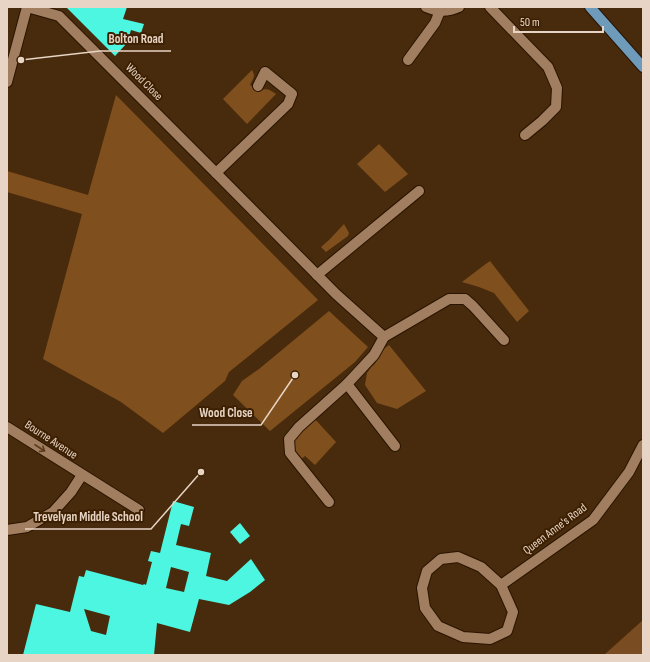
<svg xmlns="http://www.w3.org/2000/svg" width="650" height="662" font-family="'Sofia Sans Condensed',sans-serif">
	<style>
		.green { fill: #804f1e }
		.forest { fill: #794d21 }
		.building { fill: #4df6e0; fill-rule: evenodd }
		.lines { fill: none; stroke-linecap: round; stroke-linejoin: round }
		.minor-casing { stroke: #2a1400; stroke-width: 12 }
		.tertiary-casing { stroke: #2a1400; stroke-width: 12 }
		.primary-casing { stroke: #2a1400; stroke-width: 12 }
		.minor { stroke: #a07e5f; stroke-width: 10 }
		.tertiary { stroke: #a07e5f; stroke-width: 10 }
		.primary { stroke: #6d9bb9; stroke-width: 10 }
		.oneway { stroke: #5b3c1e }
		.labels { text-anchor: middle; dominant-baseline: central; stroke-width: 4; stroke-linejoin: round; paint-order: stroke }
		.street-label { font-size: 12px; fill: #e7d4c4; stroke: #3d2002 }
		.leader { fill: none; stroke: #e7d4c4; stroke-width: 1.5 }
		.callout-dot { fill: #e7d4c4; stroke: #3d2002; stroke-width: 1.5 }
		.callout-label { font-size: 13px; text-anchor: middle; font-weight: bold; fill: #e7d4c4; stroke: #3d2002; stroke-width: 4; stroke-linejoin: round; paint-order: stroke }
	</style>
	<rect width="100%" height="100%" fill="#482b0c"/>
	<g class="green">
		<path d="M252 70C256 77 253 78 250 85L259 91C267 88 269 89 276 94L247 124 223 99Z"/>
		<polygon points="116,95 318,300 229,372 225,381 163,433 121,402 43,359 82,214 7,192 7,171 88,195"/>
		<polygon points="379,144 408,174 385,192 357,164"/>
		<polygon points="344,224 349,233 348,236 326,252 321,247 330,239"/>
		<polygon points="490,261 529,311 517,322 494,293 479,287 462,282 483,266"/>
		<polygon points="329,311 368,347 355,362 270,431 233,395 242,381 259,369"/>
		<polygon points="389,345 426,391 397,409 377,403 365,385 367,373 372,366 373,366 379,358 381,351"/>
		<polygon points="312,416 336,442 315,465 305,456 297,463 291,444"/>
	</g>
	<polygon class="forest" points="643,620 643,655 604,655"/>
	<g class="building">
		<polygon points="66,7 127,7 123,19 144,24 141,33 131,30 127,43 115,56"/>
		<path d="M173 501 194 507 189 526 181 524 176 545 211 553 206 576 227 581 251 559 265 580 250 592 229 605 199 599 190 632 157 623 154 655H23L36 604 70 612 79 576 84 577 86 570 143 585 144 584 146 585 152 562 148 561 151 551 160 553ZM171 567 189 572 184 592 166 588ZM84 609 110 616 106 635 91 631Z"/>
		<polygon points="240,523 250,536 240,544 230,532"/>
	</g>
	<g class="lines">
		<defs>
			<g id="minor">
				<polyline points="27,7 59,16 216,173 336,294 384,337"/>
				<path d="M426 7C437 12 448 12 459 7"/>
				<polyline points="490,7 548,67 557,88 556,107 542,121 525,135"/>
				<polyline points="408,60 435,23 440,11"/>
				<polyline points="216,173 288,104 292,94 265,72 258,86"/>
				<polyline points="317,275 419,191"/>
				<polyline points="347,384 395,446"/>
				<polyline points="7,427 139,510"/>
				<polyline points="329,502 290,453 289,439 299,427 347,384 374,355 384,337 449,299 465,299 473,306 504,340"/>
				<polyline points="7,530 27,527 53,512 71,492 82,475"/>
				<polygon points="458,557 481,567 501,585 513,612 507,631 490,639 463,637 438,626 425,608 422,588 427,571 441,559"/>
				<polyline points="501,585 593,520 629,472 643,445"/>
			</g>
			<polyline id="tertiary" points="7,82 27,7"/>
			<polyline id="primary" points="590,7 643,67"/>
		</defs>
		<use href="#minor" class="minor-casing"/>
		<use href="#tertiary" class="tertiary-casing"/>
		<use href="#primary" class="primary-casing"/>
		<use href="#minor" class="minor"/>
		<use href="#tertiary" class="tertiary"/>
		<use href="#primary" class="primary"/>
	</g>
	<defs><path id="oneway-shaft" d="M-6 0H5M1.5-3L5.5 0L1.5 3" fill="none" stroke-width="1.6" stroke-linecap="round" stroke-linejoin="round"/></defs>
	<use class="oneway" href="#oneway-shaft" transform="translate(40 448) rotate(33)"/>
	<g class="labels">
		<g class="street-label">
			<text transform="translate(144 82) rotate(45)">Wood Close</text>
			<text transform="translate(51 440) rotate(33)">Bourne Avenue</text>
			<text transform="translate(555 529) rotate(-37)">Queen Anne's Road</text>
		</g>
	</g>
	<path class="leader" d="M21 60L100 51H171M295 375L261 425H192M201 472L151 529H25"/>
	<g class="callout-dot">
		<circle cx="21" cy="60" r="4"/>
		<circle cx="295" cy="375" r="4"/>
		<circle cx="201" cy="472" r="4"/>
	</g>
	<g class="callout-label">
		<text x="136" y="43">Bolton Road</text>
		<text x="226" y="417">Wood Close</text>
		<text x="88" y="521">Trevelyan Middle School</text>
	</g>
	<rect width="650" height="662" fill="none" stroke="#e7d4c4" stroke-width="16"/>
	<path d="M514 26v6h89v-6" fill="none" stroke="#e7d4c4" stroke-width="2"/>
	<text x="520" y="26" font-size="12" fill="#e7d4c4" stroke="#3d2002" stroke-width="3" paint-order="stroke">50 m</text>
</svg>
